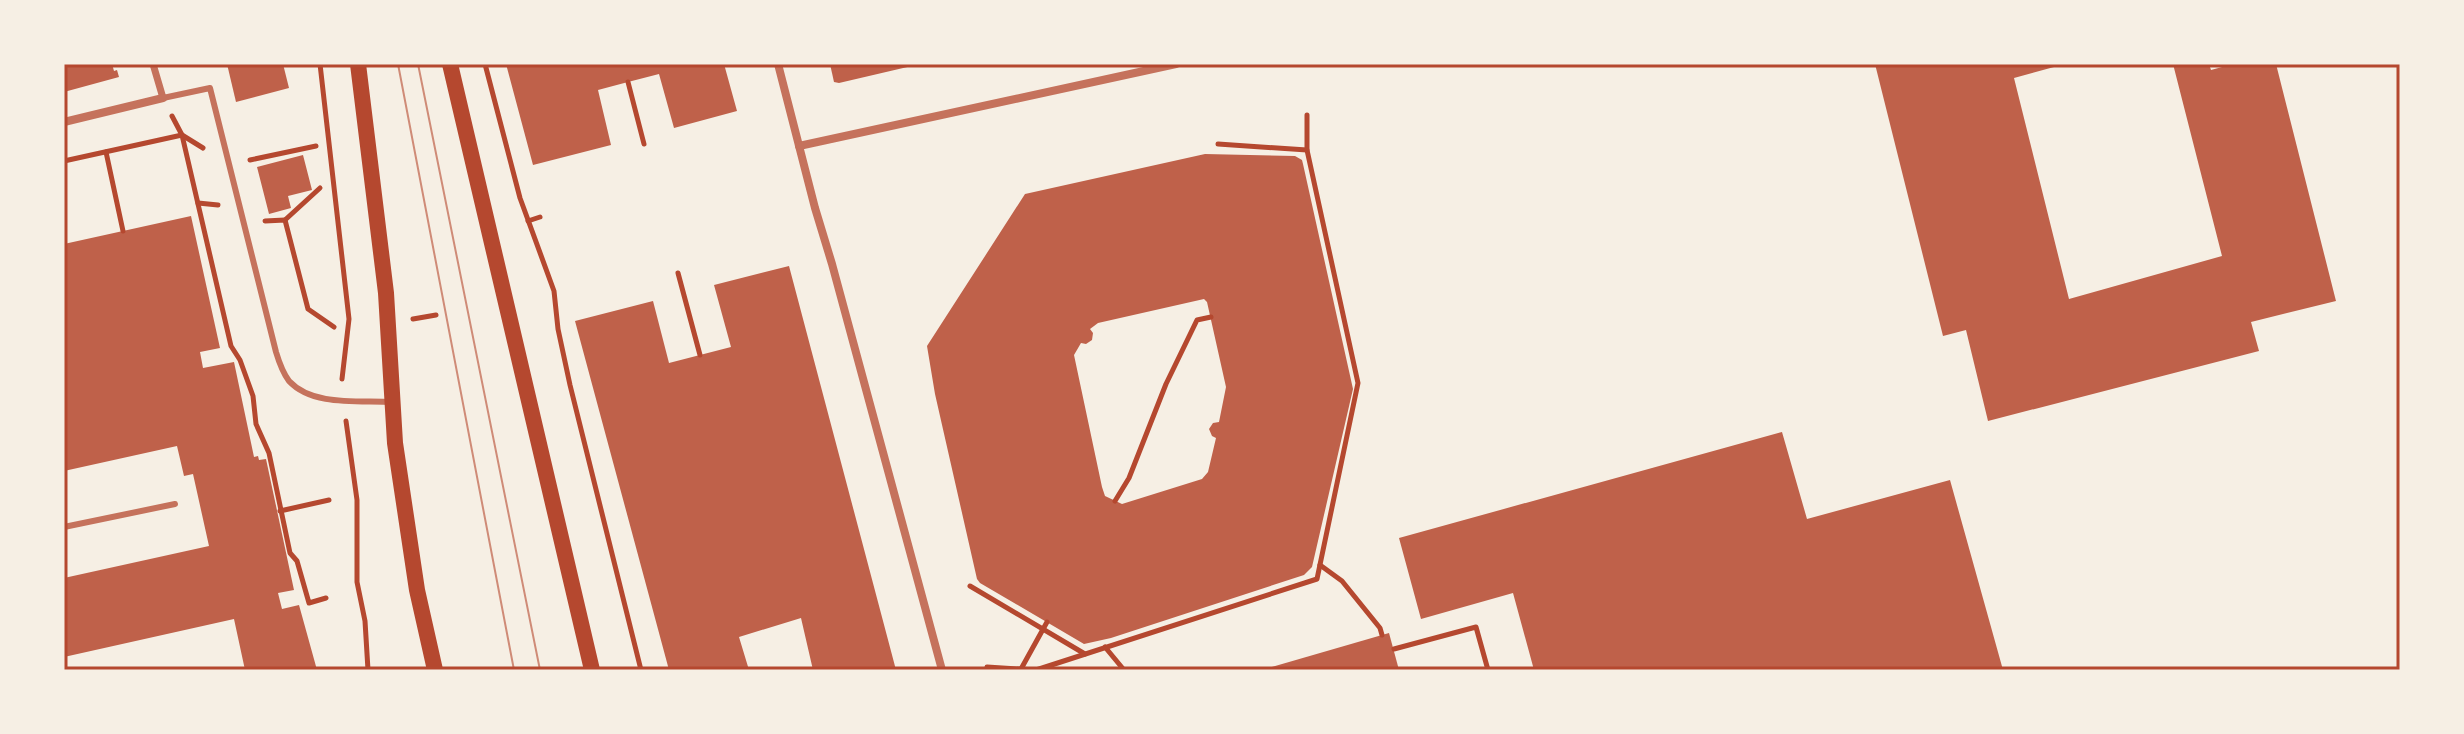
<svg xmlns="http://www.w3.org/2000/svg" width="2464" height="734" font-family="Barlow,sans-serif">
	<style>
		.building { fill: #bf614a; fill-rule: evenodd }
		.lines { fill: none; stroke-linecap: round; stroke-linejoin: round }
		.path { stroke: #b5482f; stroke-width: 5 }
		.service { stroke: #c5725c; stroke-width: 6 }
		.pedestrian { stroke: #c5725c; stroke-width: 7 }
		.minor { stroke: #c5725c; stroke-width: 8 }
		.secondary { stroke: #b5482f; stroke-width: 16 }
		.tram { stroke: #cf8b77; stroke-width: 2 }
		.neatline { fill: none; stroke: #b5482f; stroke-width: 3 }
	</style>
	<rect width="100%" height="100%" fill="#f6efe4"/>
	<g class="building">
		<polygon points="64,64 112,64 114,71 117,70 119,77 64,92"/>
		<polygon points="227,64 283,64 289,88 236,102"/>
		<polygon points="506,64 724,64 737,111 674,128 659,74 628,82 598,90 611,145 533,165"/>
		<polygon points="830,64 916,64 916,65 839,83 834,82"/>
		<polygon points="1875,64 2065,64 2014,78 2069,299 2222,256 2173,64 2209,64 2211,70 2233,64 2276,64 2336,301 2251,322 2259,351 1988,421 1966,330 1943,336"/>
		<path d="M1205 154 1295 156 1302 160 1303 164 1353 389 1312 567 1304 575 1111 638 1084 644 980 583 977 579 935 394 927 346 1025 194ZM1204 299 1207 302 1226 387 1219 422 1213 423 1209 429 1212 436 1216 438 1208 472 1202 479 1122 504 1105 496 1102 487 1074 355 1081 343 1086 344 1092 340 1093 333 1090 329 1098 323Z"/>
		<polygon points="303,155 312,190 288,196 291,208 269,214 257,167"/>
		<polygon points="191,216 220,348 200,352 203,368 234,362 254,457 258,456 259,460 266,459 294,590 278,593 282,609 299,605 317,670 245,670 234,619 64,657 64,578 209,546 193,474 184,476 177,446 64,471 64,244"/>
		<polygon points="789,266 896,670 813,670 801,618 739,637 749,670 669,670 575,321 653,301 669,363 731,347 714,285"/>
		<polygon points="1782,432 1807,519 1950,480 2003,670 1534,670 1513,593 1421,619 1399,538"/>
		<polygon points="1389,633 1399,670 1266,670 1265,669"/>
	</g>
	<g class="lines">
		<g class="path">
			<polyline points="320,64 349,319 342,379"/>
			<polyline points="485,64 520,198 554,291 558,329 570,385 641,670"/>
			<polyline points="628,82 644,144"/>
			<polyline points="172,116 182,135 231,346 240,360 253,396 256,424 269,453 290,553 297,561 309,603 326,598"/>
			<polyline points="1218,144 1307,150"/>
			<polyline points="106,152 123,231"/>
			<polyline points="250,160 316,146"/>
			<polyline points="64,161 182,135 203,148"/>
			<polyline points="198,203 218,205"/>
			<polyline points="285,220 320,188"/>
			<polyline points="265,221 285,220 308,309 334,327"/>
			<polyline points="528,221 540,217"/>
			<polyline points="678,273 700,355"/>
			<polyline points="413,319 436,315"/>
			<polyline points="346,421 357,500 357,582 365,621 368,670"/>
			<polyline points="1115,501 1129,478 1166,384 1197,320 1211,317"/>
			<polyline points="280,511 329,500"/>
			<polyline points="1320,565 1342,581 1380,628 1382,635"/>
			<polyline points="970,586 1085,654"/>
			<polyline points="1105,647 1124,670"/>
			<polyline points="1394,649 1476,627 1488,670"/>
			<polyline points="987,667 1036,670 1317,579 1358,383 1307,150 1307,115"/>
			<polyline points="1021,669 1047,622"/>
		</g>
		<g class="service">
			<path d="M163 98 210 88 276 352C279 362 283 373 289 381 313 407 360 400 392 402"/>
			<polyline points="64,527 175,504"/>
		</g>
		<polyline class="pedestrian" points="153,64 163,98"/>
		<g class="minor">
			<polyline points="778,64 815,208 832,264 942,670"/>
			<polyline points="64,122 163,98"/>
			<polyline points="799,146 1176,64"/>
		</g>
		<g class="secondary">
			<polyline points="358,64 386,293 395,443 417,590 435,670"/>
			<polyline points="450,64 592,670"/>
		</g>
		<g class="tram">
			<polyline points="398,64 514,670"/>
			<polyline points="418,64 540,670"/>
		</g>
	</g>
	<rect width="2464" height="734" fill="none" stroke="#f6efe4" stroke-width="132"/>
	<rect x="66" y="66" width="2332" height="602" class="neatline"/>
</svg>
